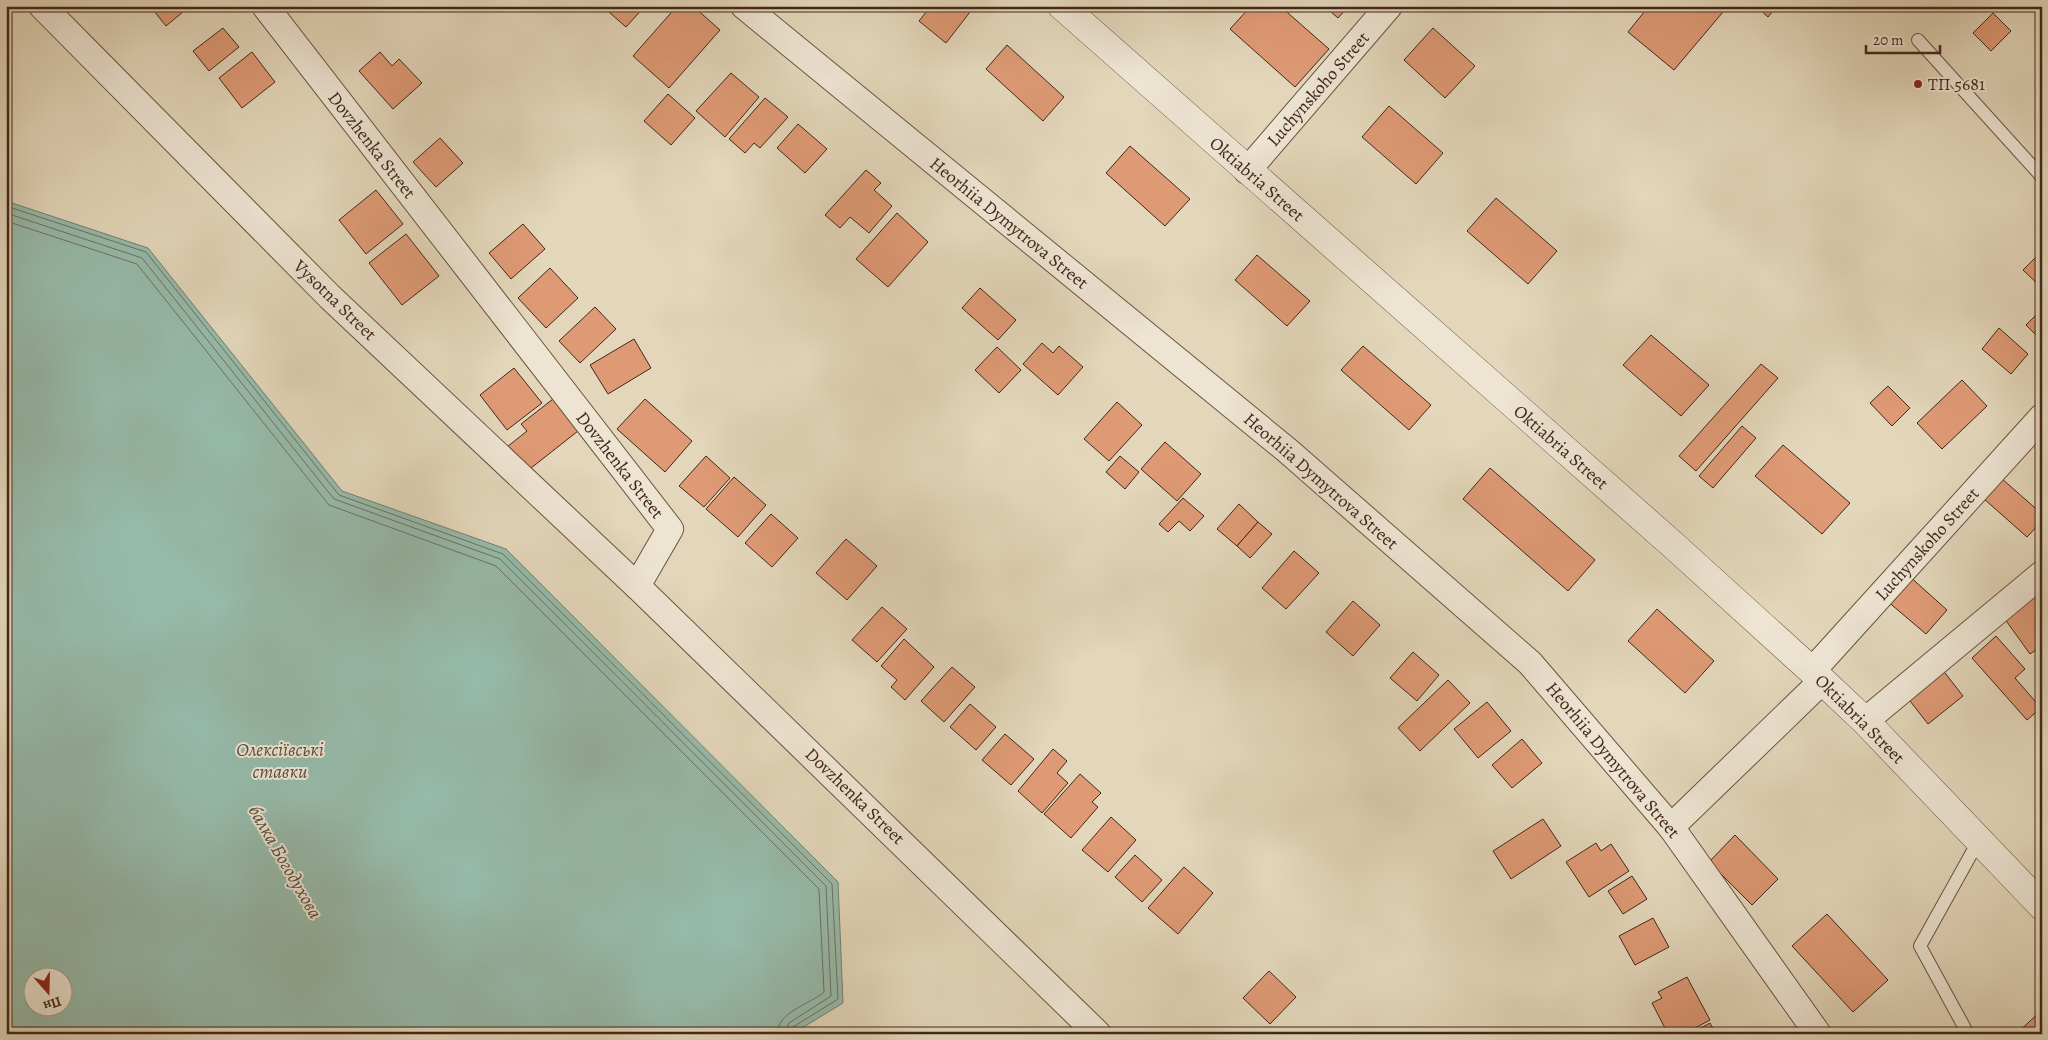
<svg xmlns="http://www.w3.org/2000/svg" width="2048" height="1040" font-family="Alegreya,serif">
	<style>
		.water { fill: #96baaa; stroke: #747f70; fill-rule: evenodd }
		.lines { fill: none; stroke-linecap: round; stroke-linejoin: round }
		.shore { stroke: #6c7062; stroke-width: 1 }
		.building { fill: #de9a75; stroke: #422719 }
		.service-casing { stroke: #6a5341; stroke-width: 14 }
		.minor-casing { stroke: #6a5341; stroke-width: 28 }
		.tertiary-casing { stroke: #6a5341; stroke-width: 29 }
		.service { stroke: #ede4d2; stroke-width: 12 }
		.minor { stroke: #ede4d2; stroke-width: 26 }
		.tertiary { stroke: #ede4d2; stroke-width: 28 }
		.poi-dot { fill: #8f2418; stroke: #ede4d2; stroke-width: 2 }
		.labels { text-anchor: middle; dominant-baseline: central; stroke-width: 4; stroke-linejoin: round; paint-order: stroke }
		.poi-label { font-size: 18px; fill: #422719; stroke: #ede4d2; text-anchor: start }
		.street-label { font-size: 18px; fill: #422719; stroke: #ede4d2 }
		.water-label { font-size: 19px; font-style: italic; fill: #574c3d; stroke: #ede4d2 }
	</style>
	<rect width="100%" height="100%" fill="#e3d6ba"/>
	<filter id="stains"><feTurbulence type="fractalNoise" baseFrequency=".004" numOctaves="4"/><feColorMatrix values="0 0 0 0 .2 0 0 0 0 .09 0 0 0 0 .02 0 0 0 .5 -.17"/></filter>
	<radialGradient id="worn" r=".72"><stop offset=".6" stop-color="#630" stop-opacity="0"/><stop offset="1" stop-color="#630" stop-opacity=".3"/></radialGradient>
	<path class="water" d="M6 201 148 248 342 491 506 549 838 882 843 1003 792 1034H6ZM32 978H62V1008H32Z"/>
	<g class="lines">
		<g class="shore">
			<polyline points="6,206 146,252 339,495 503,554 832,884 838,999 793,1027 791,1034"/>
			<polyline points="6,213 142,258 334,499 500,559 826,886 831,996 789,1023 784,1034"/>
			<path d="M6 221 137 264 329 505 496 566 819 889 824 992C809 1005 778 1011 777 1034"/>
		</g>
	</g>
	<g class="building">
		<polygon points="150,6 190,6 166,26"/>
		<polygon points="602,6 645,6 626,27"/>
		<polygon points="677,6 693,6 720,30 669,88 633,56"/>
		<polygon points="931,6 963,6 970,12 946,43 919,21"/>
		<polygon points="1251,6 1280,6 1329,49 1295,87 1230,29"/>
		<polygon points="1324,6 1349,6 1338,18"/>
		<polygon points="1649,6 1728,6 1674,70 1628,32"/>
		<polygon points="1756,6 1777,6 1768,17"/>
		<polygon points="1993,13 2011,31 1991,51 1973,33"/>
		<polygon points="223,28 239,47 209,71 193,51"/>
		<polygon points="1433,28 1475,66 1445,98 1404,60"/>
		<polygon points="1007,45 1064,97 1043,121 986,69"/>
		<polygon points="252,52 275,82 242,108 219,78"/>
		<polygon points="380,52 392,66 399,59 422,83 393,109 359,71"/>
		<polygon points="731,73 759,97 725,137 696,111"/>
		<polygon points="668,94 695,118 671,145 644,121"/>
		<polygon points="765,98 788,117 760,148 754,143 745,153 729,139"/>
		<polygon points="1389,106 1443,153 1416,184 1362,137"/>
		<polygon points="798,124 827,149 805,173 777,148"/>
		<polygon points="440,138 463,163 436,187 413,162"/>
		<polygon points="1130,146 1190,199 1165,226 1106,173"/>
		<polygon points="866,170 881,183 874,190 892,206 869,233 850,217 840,228 825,215"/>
		<polygon points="376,190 403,224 366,254 339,220"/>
		<polygon points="1496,198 1557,251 1528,284 1467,231"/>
		<polygon points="897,213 928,242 888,287 856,259"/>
		<polygon points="523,224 545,249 511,279 489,253"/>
		<polygon points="406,234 439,276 402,305 369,263"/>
		<polygon points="2042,251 2042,288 2023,270"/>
		<polygon points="1257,255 1310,301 1287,326 1235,280"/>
		<polygon points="550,268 578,298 546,328 518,298"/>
		<polygon points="980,288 1016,320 998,340 962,308"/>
		<polygon points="595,307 616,329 580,363 559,341"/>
		<polygon points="2042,309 2042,341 2026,325"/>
		<polygon points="1999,328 2028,354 2011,374 1982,349"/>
		<polygon points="1651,335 1709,385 1681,416 1623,365"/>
		<polygon points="634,339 651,368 608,394 590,365"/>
		<polygon points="1042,343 1053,353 1059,346 1083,367 1058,395 1023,364"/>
		<polygon points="1363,346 1431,405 1409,430 1341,370"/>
		<polygon points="997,347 1021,370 999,393 975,370"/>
		<polygon points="1761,364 1778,378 1696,471 1679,456"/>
		<polygon points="514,368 542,403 507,430 480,395"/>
		<polygon points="1962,380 1987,406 1942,449 1917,423"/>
		<polygon points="1888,386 1910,408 1892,426 1870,403"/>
		<polygon points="553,399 578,431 526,472 507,447 527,431 521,424"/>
		<polygon points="645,399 692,441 665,472 617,429"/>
		<polygon points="1117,402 1142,425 1109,461 1084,439"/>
		<polygon points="1742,426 1756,438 1713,488 1699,476"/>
		<polygon points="1165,442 1201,474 1177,501 1141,469"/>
		<polygon points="1783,445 1850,503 1822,534 1755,476"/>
		<polygon points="706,456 730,478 704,507 679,486"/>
		<polygon points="1120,456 1139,472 1125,489 1106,472"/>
		<polygon points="1490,468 1595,560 1568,591 1463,499"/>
		<polygon points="734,477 766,505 738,537 706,509"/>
		<polygon points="2001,478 2042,514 2042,521 2027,537 1983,498"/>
		<polygon points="1183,498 1204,516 1190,531 1179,521 1168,532 1159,524"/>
		<polygon points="1239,504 1258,522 1237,546 1217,529"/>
		<polygon points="771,514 798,538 772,567 745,543"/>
		<polygon points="1258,522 1272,534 1250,558 1237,546"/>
		<polygon points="846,539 877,566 847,600 816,573"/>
		<polygon points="1294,551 1319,573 1286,609 1262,588"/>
		<polygon points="1908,575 1947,610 1926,634 1886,600"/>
		<polygon points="2042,587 2042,646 2030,654 2002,615"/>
		<polygon points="1353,601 1380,625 1353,656 1326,632"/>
		<polygon points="882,607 907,629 877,662 852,640"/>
		<polygon points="1657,609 1714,661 1685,693 1628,641"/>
		<polygon points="1996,636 2025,669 2015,678 2041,708 2027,720 1972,658"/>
		<polygon points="904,639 934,667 905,700 891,687 897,680 881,666"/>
		<polygon points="1413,652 1439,675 1417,701 1390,678"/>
		<polygon points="1938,664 1963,696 1928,724 1903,692"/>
		<polygon points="952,667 975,687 944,722 921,701"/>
		<polygon points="1448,680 1470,703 1420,751 1398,728"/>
		<polygon points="1487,702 1511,731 1478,758 1454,729"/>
		<polygon points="970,704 996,727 976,750 950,727"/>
		<polygon points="1005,734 1034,759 1011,785 982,760"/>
		<polygon points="1522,739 1542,763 1512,788 1492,765"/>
		<polygon points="1053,749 1067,761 1057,773 1068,783 1042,813 1018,791"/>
		<polygon points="1080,774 1101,793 1092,802 1098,807 1071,838 1044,814"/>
		<polygon points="1111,817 1136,840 1108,872 1082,850"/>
		<polygon points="1543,819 1561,846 1511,879 1493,851"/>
		<polygon points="1735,835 1778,879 1752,905 1709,862"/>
		<polygon points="1596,843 1601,851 1611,844 1629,871 1589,897 1566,862"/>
		<polygon points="1135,855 1162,880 1142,902 1115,877"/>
		<polygon points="1184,867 1213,893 1178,934 1148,908"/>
		<polygon points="1632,876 1647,899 1623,914 1608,891"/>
		<polygon points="1827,914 1888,980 1853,1012 1792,946"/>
		<polygon points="1653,918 1669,947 1635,965 1619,936"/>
		<polygon points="1269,971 1296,997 1270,1024 1243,998"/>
		<polygon points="1687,977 1710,1020 1684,1034 1668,1034 1652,1003 1662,998 1658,992"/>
		<polygon points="2042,1010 2042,1034 2016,1034"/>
		<polygon points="1710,1023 1716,1034 1690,1034"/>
	</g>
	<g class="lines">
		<defs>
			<g id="service">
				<polyline points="1918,40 2042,177"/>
				<polyline points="1968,1034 1920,946 1979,840"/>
			</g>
			<g id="minor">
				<polyline points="42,6 330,297 637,586"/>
				<polyline points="265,6 670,529 637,586 1098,1034"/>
				<polyline points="744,6 1288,451 1530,663 1671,827 1818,1034"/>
				<polyline points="1247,171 1389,6"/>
				<polyline points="1812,671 2042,417"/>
				<polyline points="1865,721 2042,574"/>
				<polyline points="1671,827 1822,681"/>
			</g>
			<polyline id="tertiary" points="1062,6 1672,544 1812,671 1865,721 2042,906"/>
		</defs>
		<use href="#service" class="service-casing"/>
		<use href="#minor" class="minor-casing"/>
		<use href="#tertiary" class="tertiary-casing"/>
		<use href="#service" class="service"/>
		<use href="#minor" class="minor"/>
		<use href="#tertiary" class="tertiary"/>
	</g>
	<circle class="poi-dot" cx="1918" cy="84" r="5"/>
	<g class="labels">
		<g class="poi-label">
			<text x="1928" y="84">ТП 5681</text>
		</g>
		<g class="street-label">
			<text transform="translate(1318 89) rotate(-49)">Luchynskoho Street</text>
			<text transform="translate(372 145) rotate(52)">Dovzhenka Street</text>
			<text transform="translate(1257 179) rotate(41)">Oktiabria Street</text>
			<text transform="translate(1009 223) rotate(39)">Heorhiia Dymytrova Street</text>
			<text transform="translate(335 300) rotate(44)">Vysotna Street</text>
			<text transform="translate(1561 447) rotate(41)">Oktiabria Street</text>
			<text transform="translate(620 465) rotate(52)">Dovzhenka Street</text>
			<text transform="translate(1321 481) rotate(41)">Heorhiia Dymytrova Street</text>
			<text transform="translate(1927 544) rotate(-48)">Luchynskoho Street</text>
			<text transform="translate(1860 719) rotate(45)">Oktiabria Street</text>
			<text transform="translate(1613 760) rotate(50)">Heorhiia Dymytrova Street</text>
			<text transform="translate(855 796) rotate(44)">Dovzhenka Street</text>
		</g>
		<g class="water-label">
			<text x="280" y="750">Олексіївські<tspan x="280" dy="22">ставки</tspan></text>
			<text transform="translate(285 862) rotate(60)">балка Богодухова</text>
		</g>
	</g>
	<rect width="2048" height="1040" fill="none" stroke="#e3d6ba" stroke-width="25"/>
	<rect x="8" y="8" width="2033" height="1025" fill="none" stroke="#422719" stroke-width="2.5"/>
	<rect x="12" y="12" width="2023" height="1015" fill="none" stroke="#422719"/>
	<g transform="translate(48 992) rotate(160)"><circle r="24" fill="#ede4d2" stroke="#a99888"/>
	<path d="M0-4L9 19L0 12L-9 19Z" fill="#8f2418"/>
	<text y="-8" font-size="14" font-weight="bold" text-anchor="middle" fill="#422719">Пн</text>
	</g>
	<path d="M1866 45v8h74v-8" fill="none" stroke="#422719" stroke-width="2.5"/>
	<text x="1873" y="45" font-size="15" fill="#422719" stroke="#ede4d2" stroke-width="4" paint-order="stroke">20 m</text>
	<rect width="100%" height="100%" filter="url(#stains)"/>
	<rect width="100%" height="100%" fill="url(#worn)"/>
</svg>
